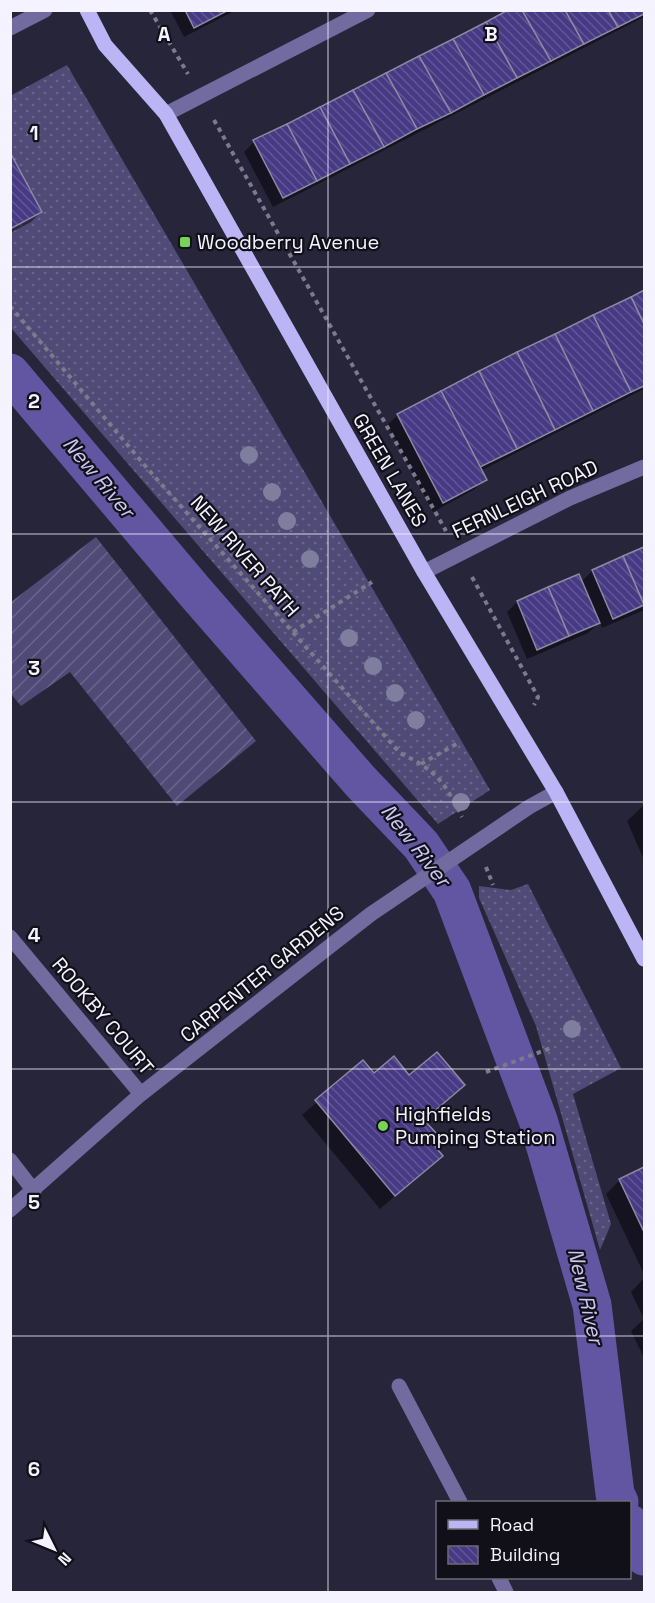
<svg xmlns="http://www.w3.org/2000/svg" width="655" height="1603" font-family="'Space Grotesk',sans-serif">
	<style>
		.grass { fill: url(#grass-dots) }
		.garden { fill: url(#garden-furrows) }
		.shadow { fill: #0007 }
		.lines { fill: none; stroke-linecap: round; stroke-linejoin: round }
		.canal { stroke: #6256a2; stroke-width: 39 }
		.building { fill: url(#building-back-hatch); stroke: #8c8aa3; stroke-width: 1.5 }
		.path { stroke: #7c7a8c; stroke-width: 4; stroke-dasharray: 4.5 4.5; stroke-linecap: butt }
		.minor { stroke: #716b9f; stroke-width: 15 }
		.major { stroke: #bbb5f5; stroke-width: 15 }
		.tree { fill: #807e9f }
		.grid { fill: none; stroke: #f4f3ff; stroke-width: 1.5; stroke-opacity: 0.55 }
		.poi-dot { fill: #78d259; stroke: #111019; stroke-width: 2 }
		.labels { text-anchor: middle; dominant-baseline: central; stroke-width: 4.5; stroke-linejoin: round; paint-order: stroke }
		.poi-label { font-size: 20px; fill: #f4f3ff; stroke: #111019; text-anchor: start }
		.street-label { font-size: 20px; fill: #f4f3ff; stroke: #111019 }
		.water-label { font-size: 21px; font-style: italic; fill: #cac7f2; stroke: #111019 }
		.grid-label { font-size: 20px; text-anchor: middle; font-weight: bold; fill: #f4f3ff; stroke: #111019; stroke-width: 4.5; stroke-linejoin: round; paint-order: stroke }
	</style>
	<defs>
		<pattern id="grass-dots" width="8" height="8" patternUnits="userSpaceOnUse" patternTransform="scale(1.5)"><rect width="8" height="8" fill="#504a77"/><path d="M2 2h.1M6 6h.1" fill="none" stroke="#6a658b" stroke-width="1.8" stroke-linecap="round"/></pattern>
		<pattern id="garden-furrows" width="10" height="10" patternUnits="userSpaceOnUse" patternTransform="scale(1.5)"><rect width="10" height="10" fill="#504a77"/><path d="M-1 1l2-2M0 10L10 0M9 11l2-2" fill="none" stroke="#6a658b"/></pattern>
		<pattern id="building-back-hatch" width="6" height="6" patternUnits="userSpaceOnUse" patternTransform="scale(1.5)"><rect width="6" height="6" fill="#473983"/><path d="M-1 5l2 2M0 0l6 6M5-1l2 2" fill="none" stroke="#625696"/></pattern>
	</defs>
	<rect width="100%" height="100%" fill="#27253a"/>
	<g class="grass">
		<polygon points="67,65 490,790 438,824 11,328 10,96"/>
		<polygon points="528,884 621,1068 573,1094 611,1224 600,1250 536,1026 479,898 479,886 511,890"/>
	</g>
	<polygon class="garden" points="96,537 256,741 177,806 70,672 21,706 11,694 11,602"/>
	<g class="shadow">
		<polygon points="170,10 236,10 184,37"/>
		<polygon points="511,10 644,10 644,17 273,207 244,152 254,142"/>
		<polygon points="10,156 41,212 31,222 10,233"/>
		<polygon points="644,292 644,389 480,471 485,479 475,489 433,512 387,425 398,415"/>
		<polygon points="644,548 644,610 602,628 600,622 588,633 527,659 507,612 517,602 578,576 581,582 592,571"/>
		<polygon points="644,805 644,860 627,821"/>
		<polygon points="363,1062 374,1075 463,1085 423,1121 427,1140 441,1156 380,1209 302,1115"/>
		<polygon points="644,1169 644,1274 606,1194 620,1180"/>
		<polygon points="644,1278 644,1358 631,1331 644,1319 631,1292"/>
	</g>
	<g class="lines">
		<g class="canal">
			<polyline points="10,373 195,592 360,781 421,845 452,891 538,1120 592,1305 615,1494 619,1502"/>
			<polyline points="630,1524 644,1556"/>
		</g>
	</g>
	<g class="building">
		<polygon points="185,10 224,10 225,12 194,28"/>
		<polygon points="508,10 522,10 551,61 517,78 486,22"/>
		<polygon points="522,10 565,10 584,44 551,61"/>
		<polygon points="565,10 608,10 618,27 584,44"/>
		<polygon points="608,10 644,10 644,14 618,27"/>
		<polygon points="486,22 517,78 484,95 453,39"/>
		<polygon points="453,39 484,95 451,113 419,56"/>
		<polygon points="419,56 451,113 417,129 386,73"/>
		<polygon points="386,73 417,129 384,147 353,90"/>
		<polygon points="353,90 384,147 350,164 320,107"/>
		<polygon points="320,107 350,164 317,181 287,124"/>
		<polygon points="287,124 317,181 283,198 253,140"/>
		<polygon points="11,154 42,212 10,229 10,155"/>
		<polygon points="644,290 644,324 631,297"/>
		<polygon points="631,297 644,324 644,386 631,392 593,315"/>
		<polygon points="593,315 631,392 593,411 555,334"/>
		<polygon points="555,334 593,411 555,430 517,352"/>
		<polygon points="517,352 555,430 517,449 479,371"/>
		<polygon points="479,371 517,449 480,467 441,391"/>
		<polygon points="441,391 487,480 443,503 397,414"/>
		<polygon points="644,547 644,605 623,556"/>
		<polygon points="623,556 644,605 613,619 592,570"/>
		<polygon points="579,574 600,623 569,636 548,587"/>
		<polygon points="548,587 569,636 537,650 517,601"/>
		<polygon points="437,1052 465,1085 424,1120 436,1133 429,1139 443,1156 395,1196 315,1100 363,1060 374,1073 394,1056 409,1075"/>
		<polygon points="644,1167 644,1232 619,1179"/>
	</g>
	<g class="lines">
		<g class="path">
			<polyline points="150,10 188,74"/>
			<polyline points="214,120 446,531"/>
			<path d="M10 306 147 468 400 753C437 771 444 781 462 817"/>
			<polyline points="472,577 538,697 534,705"/>
			<polyline points="293,632 372,582"/>
			<polyline points="421,764 458,743"/>
			<polyline points="486,867 493,885"/>
			<polyline points="486,1072 551,1048"/>
		</g>
		<g class="minor">
			<polyline points="10,28 45,10"/>
			<polyline points="166,114 368,10"/>
			<polyline points="424,572 570,498 644,467"/>
			<polyline points="10,937 141,1094"/>
			<polyline points="10,1160 34,1191"/>
			<polyline points="10,1210 141,1094 371,914 529,807 556,792"/>
			<polyline points="399,1386 460,1502"/>
			<polyline points="499,1578 506,1592"/>
		</g>
		<polyline class="major" points="87,10 105,45 166,114 424,572 556,792 644,959"/>
	</g>
	<g class="tree">
		<circle cx="249" cy="455" r="9"/>
		<circle cx="272" cy="492" r="9"/>
		<circle cx="287" cy="521" r="9"/>
		<circle cx="310" cy="559" r="9"/>
		<circle cx="349" cy="638" r="9"/>
		<circle cx="373" cy="666" r="9"/>
		<circle cx="395" cy="693" r="9"/>
		<circle cx="416" cy="720" r="9"/>
		<circle cx="461" cy="802" r="9"/>
		<circle cx="572" cy="1029" r="9"/>
	</g>
	<path class="grid" d="M328 10V1592M10 267H644M10 534H644M10 802H644M10 1069H644M10 1336H644"/>
	<g class="poi-dot">
		<rect x="179" y="236" width="12" height="12" rx="3"/>
		<circle cx="383" cy="1126" r="6"/>
	</g>
	<g class="labels">
		<g class="poi-label">
			<text x="197" y="242">Woodberry Avenue</text>
			<text x="395" y="1114">Highfields<tspan x="395" dy="23">Pumping Station</tspan></text>
		</g>
		<g class="street-label">
			<text transform="translate(390 470) rotate(60)">GREEN LANES</text>
			<text transform="translate(525 499) rotate(-25)">FERNLEIGH ROAD</text>
			<text transform="translate(245 556) rotate(49)">NEW RIVER PATH</text>
			<text transform="translate(262 974) rotate(-39)">CARPENTER GARDENS</text>
			<text transform="translate(103 1016) rotate(50)">ROOKBY COURT</text>
		</g>
		<g class="water-label">
			<text transform="translate(99 477) rotate(50)">New River</text>
			<text transform="translate(416 845) rotate(52)">New River</text>
			<text transform="translate(586 1296) rotate(77)">New River</text>
		</g>
	</g>
	<g class="grid-label">
		<text x="164" y="41">A</text>
		<text x="491" y="41">B</text>
		<text x="34" y="140">1</text>
		<text x="34" y="408">2</text>
		<text x="34" y="675">3</text>
		<text x="34" y="942">4</text>
		<text x="34" y="1209">5</text>
		<text x="34" y="1476">6</text>
	</g>
	<rect width="655" height="1603" fill="none" stroke="#f4f3ff" stroke-width="24"/>
	<rect x="436" y="1501" width="195" height="78" fill="#111019" stroke="#6c6b75" stroke-width="1.5"/>
	<rect x="448" y="1520" width="30" height="9" fill="#bbb5f5" stroke="#6c6b75" stroke-width="1.5"/>
	<text x="490" y="1531" font-size="18" fill="#f4f3ff">Road</text>
	<rect x="448" y="1546" width="30" height="18" fill="url(#building-back-hatch)" stroke="#6c6b75" stroke-width="1.5"/>
	<text x="490" y="1561" font-size="18" fill="#f4f3ff">Building</text>
	<g transform="translate(54 1549) rotate(133)" stroke="#111019" stroke-width="4.5" paint-order="stroke">
	<path d="M0-4.5L10 22L0 15L-10 22Z" fill="#f4f3ff"/>
	<text y="-9" font-size="16" font-weight="bold" text-anchor="middle" fill="#f4f3ff">N</text>
	</g>
</svg>
